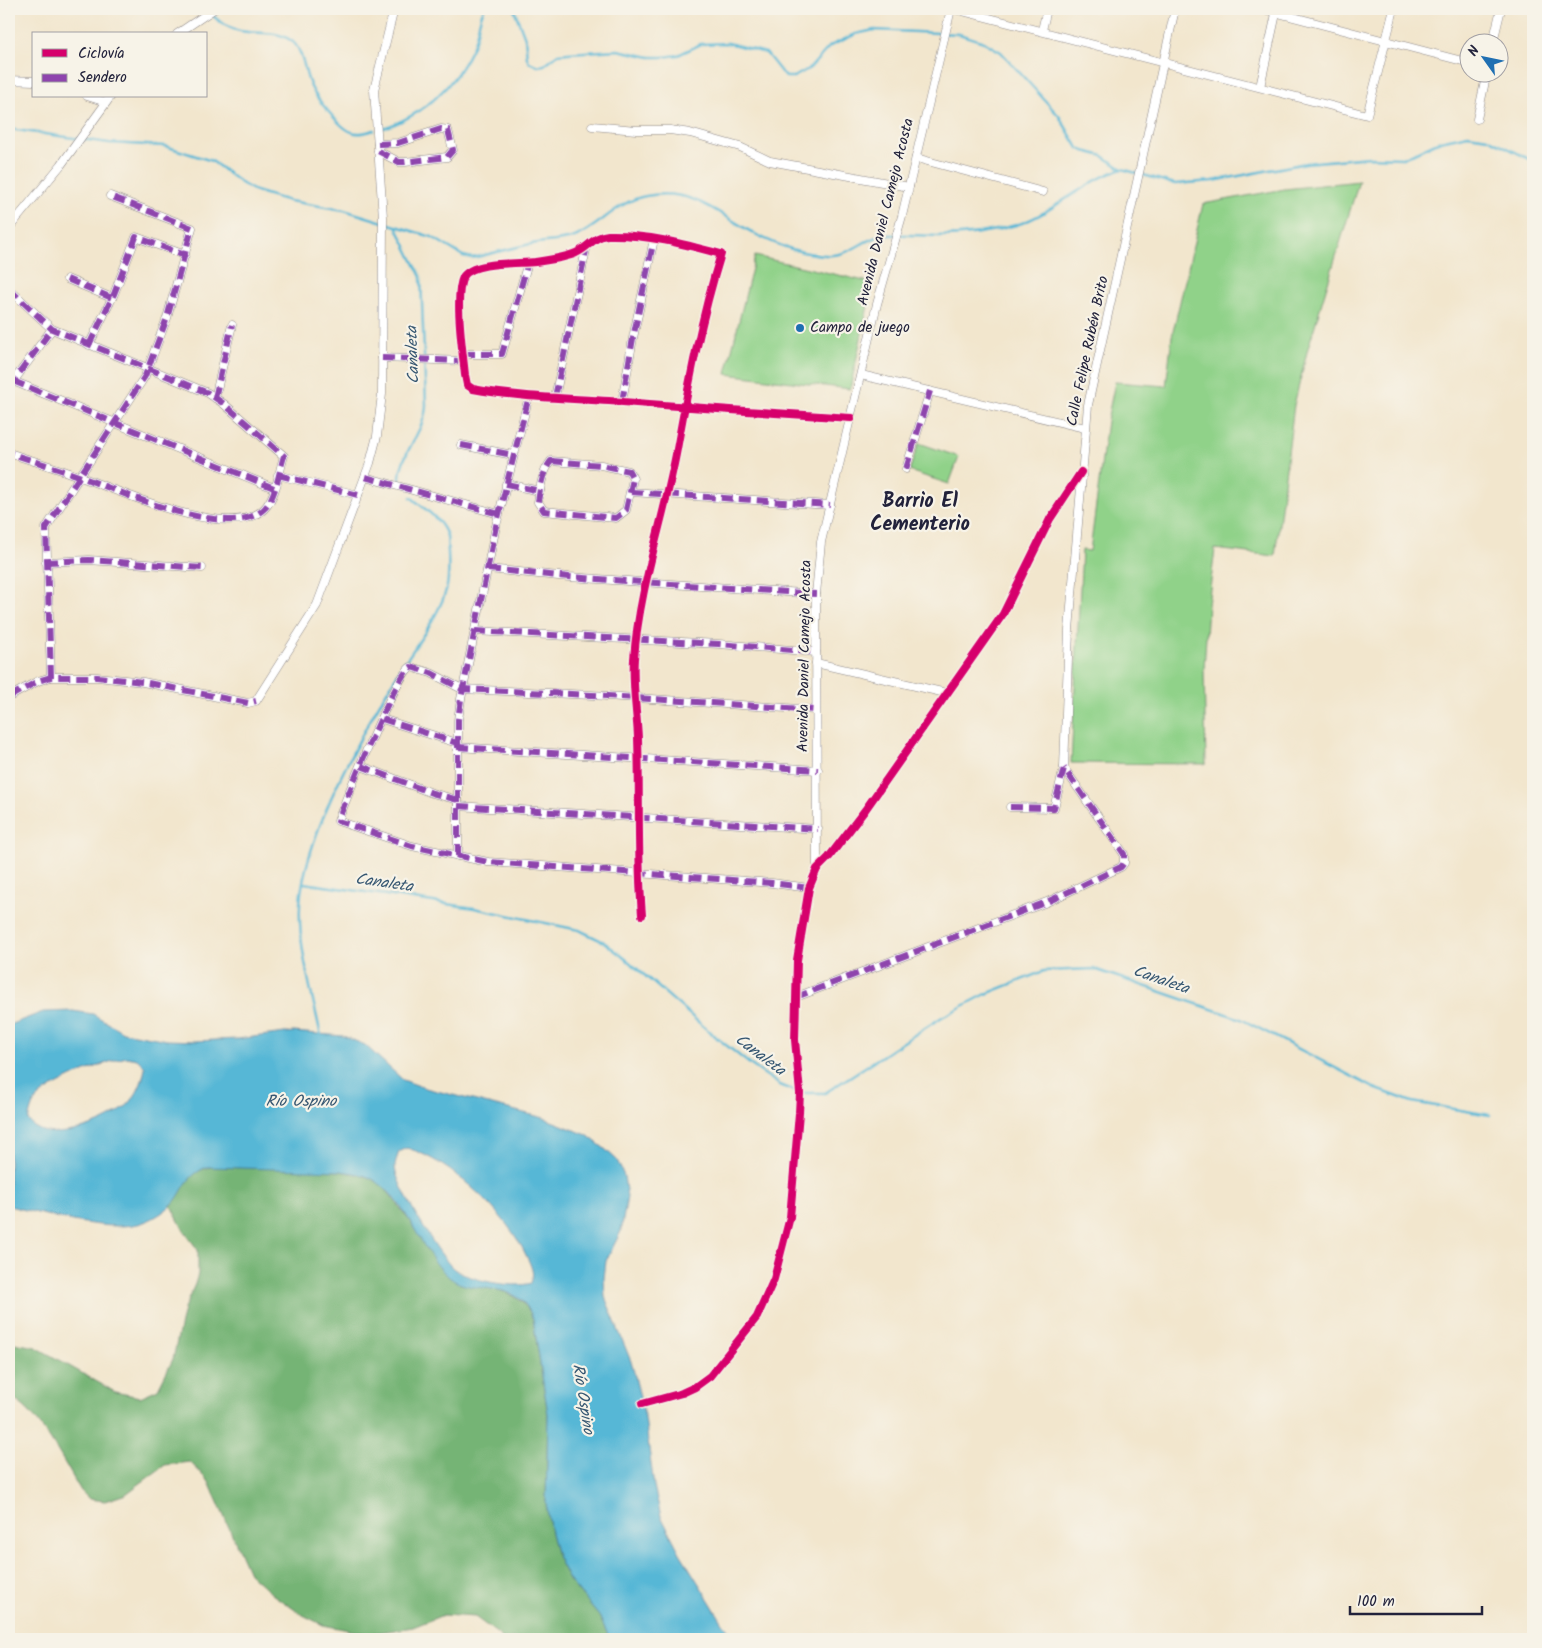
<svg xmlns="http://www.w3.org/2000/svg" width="1542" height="1648" font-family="Kalam,sans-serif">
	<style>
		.green { fill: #90d289; stroke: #597a62 }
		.forest { fill: #74b475; stroke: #4b6b58 }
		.water { fill: #57b7d6; stroke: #3c6c88; fill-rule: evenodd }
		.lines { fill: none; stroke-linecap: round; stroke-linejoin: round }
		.stream { stroke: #57b7d6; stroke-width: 2.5 }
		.minor-casing { stroke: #8a8484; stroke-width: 9 }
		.minor { stroke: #fff; stroke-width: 8 }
		.quiet { stroke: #8e44ad; stroke-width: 6; stroke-dasharray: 12 6; stroke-linecap: butt }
		.cycleway-casing { stroke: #f7f3e8; stroke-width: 11 }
		.cycleway { stroke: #d6006c; stroke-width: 8 }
		.poi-dot { fill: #1f6fb2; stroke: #f7f3e8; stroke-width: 2 }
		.labels { text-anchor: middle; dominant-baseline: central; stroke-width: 4.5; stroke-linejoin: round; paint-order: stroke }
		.street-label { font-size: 15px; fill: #22223b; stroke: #f7f3e8 }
		.poi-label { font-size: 15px; fill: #22223b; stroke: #f7f3e8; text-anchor: start }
		.water-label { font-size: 16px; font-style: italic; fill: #355671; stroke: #f7f3e8 }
		.district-label { font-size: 20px; font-weight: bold; fill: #22223b; stroke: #f7f3e8 }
	</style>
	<rect width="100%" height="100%" fill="#f7f3e8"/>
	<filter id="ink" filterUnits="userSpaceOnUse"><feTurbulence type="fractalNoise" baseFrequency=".02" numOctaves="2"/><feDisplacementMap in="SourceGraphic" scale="10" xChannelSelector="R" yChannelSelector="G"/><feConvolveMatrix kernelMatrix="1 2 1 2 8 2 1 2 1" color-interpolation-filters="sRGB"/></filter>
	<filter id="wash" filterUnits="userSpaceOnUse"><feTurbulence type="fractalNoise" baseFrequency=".0096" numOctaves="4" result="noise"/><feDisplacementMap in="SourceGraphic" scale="20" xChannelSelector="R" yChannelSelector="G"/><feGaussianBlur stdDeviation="1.12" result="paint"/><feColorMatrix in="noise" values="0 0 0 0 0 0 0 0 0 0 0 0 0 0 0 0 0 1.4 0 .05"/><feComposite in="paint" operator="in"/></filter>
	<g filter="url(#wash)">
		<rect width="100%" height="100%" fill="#f2e6cd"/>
		<g class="green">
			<polygon points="1359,181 1308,348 1294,405 1275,556 1215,549 1208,605 1204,669 1206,764 1071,763 1082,550 1090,551 1107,421 1115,382 1166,386 1172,336 1203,204 1285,189"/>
			<polygon points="755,256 873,283 850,389 726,374"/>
			<polygon points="919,443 959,457 949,484 909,471"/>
		</g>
		<path class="forest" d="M222 1166C255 1168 352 1165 376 1181 387 1188 396 1203 404 1213 422 1238 433 1266 460 1283 465 1286 473 1285 478 1286 502 1289 525 1296 533 1319L548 1414 546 1503 551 1533 557 1556 569 1580 599 1616 610 1639H502L498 1634 475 1617 443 1615 413 1627 369 1634 323 1625 301 1614 272 1594 249 1573 209 1482 190 1462 165 1465 126 1494 105 1501 89 1499 81 1491C67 1468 35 1404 9 1398V1342L36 1347 115 1392 140 1397 158 1389 173 1359 184 1309 195 1284 198 1274V1250L184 1231 171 1206C186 1181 191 1167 222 1166Z"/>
		<path class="water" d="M73 1011 93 1014 123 1032 167 1040 195 1041 237 1039 293 1032 343 1036 365 1045 403 1080 425 1088 544 1118 587 1135 605 1149 617 1160 624 1176 627 1197 621 1231 606 1261 604 1278 605 1297 632 1364 645 1418 654 1486 661 1516 680 1553 723 1623 736 1639H610L599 1616 569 1580 557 1556 551 1533 546 1503 548 1414 533 1319C518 1275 472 1298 449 1277 419 1251 410 1205 377 1182 366 1174 353 1173 340 1171L207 1167C181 1178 185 1195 168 1208 160 1215 149 1221 138 1224 104 1232 43 1214 9 1206V1025L43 1012ZM127 1057 137 1059 145 1067C144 1078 139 1090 132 1100 118 1120 59 1143 36 1128 33 1127 30 1122 28 1120 30 1114 31 1106 35 1101 46 1085 107 1061 127 1057ZM407 1148C451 1161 508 1215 527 1257 531 1266 535 1273 531 1283 514 1289 469 1280 454 1269 441 1259 395 1184 395 1167 395 1163 397 1157 399 1152Z"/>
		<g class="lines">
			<g class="stream">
				<path d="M205 9C215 18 226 28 240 31 258 35 281 29 295 44 305 56 304 74 311 87 316 98 341 129 352 132 359 135 367 132 374 130"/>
				<polyline points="514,9 525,38 527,58 529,62 538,66 544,65 558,54 568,53 618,50 650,57 663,57 678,55 701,44 728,43 766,53 781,72 786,77 794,77 810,68 830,46 856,34 874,30 959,34 984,42 1001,52 1059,116 1078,148 1084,151 1103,156 1122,169 1175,184 1213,181 1306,163 1369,157 1403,158 1440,141 1468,135 1488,138 1533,161"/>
				<path d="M9 129 109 143 165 146 212 161 241 183 255 191 289 201 344 210 432 237 463 256 472 258C491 254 511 248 531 244 545 241 561 242 575 237 600 226 618 201 646 196 694 187 719 215 757 235 777 245 802 254 825 255 851 257 860 240 881 236 899 233 919 236 937 236 962 236 992 232 1016 225 1053 214 1083 181 1122 169"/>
				<path d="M380 129C422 117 455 86 473 46 478 34 478 20 484 9"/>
				<path d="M397 228 421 277 426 405C425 433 398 454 400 483"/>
				<polyline points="304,883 474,908 579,930 604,942 627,960 711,1033 751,1065 780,1085 800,1093 825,1093 942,1017 986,994 1044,971 1094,969 1241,1019 1374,1088 1412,1102 1490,1115"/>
				<path d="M321 1036C312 992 295 938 301 893 311 826 361 732 397 675 412 649 441 615 447 586 450 570 448 552 447 536 441 518 424 509 411 497"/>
			</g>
		</g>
	</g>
	<g filter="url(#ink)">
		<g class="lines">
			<defs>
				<g id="minor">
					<polyline points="954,9 1367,115 1394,9"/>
					<polyline points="1263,9 1470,63"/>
					<polyline points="1042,30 1047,9"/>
					<polyline points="177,34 214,9"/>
					<polyline points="1493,42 1501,9"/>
					<polyline points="9,80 34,81"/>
					<polyline points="1260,87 1277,9"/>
					<polyline points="87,96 106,102"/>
					<polyline points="1477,119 1487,72"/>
					<polyline points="592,126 636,130 670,130 690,133 740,147 770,161 909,187"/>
					<polyline points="378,144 398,143 441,129 448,130 453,150 447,157 405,162 399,162 378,151"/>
					<polyline points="916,158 1043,192"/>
					<polyline points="9,228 61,165 111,96"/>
					<polyline points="67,279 112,298"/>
					<path d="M9 289 52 329 208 393 224 404 284 456C279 472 276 497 264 509 230 542 119 491 81 477 57 468 33 461 9 453"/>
					<polyline points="89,345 114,294 136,237 185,255"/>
					<polyline points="463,354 502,354 528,262"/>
					<polyline points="382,358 464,361"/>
					<polyline points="861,375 1085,428"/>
					<polyline points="13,381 274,488"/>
					<polyline points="9,387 52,329"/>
					<polyline points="555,397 587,245"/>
					<polyline points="215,398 232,325"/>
					<polyline points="622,402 633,338 654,239"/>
					<polyline points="461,445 513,455"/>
					<path d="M551 461 601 465 629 471 633 479 626 510 616 518 544 511 538 502C540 489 542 472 551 461Z"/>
					<polyline points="906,469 930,391"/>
					<polyline points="278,475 358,495"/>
					<polyline points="365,477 499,514"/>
					<polyline points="506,484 540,491"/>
					<polyline points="631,492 830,505"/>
					<polyline points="46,562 89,560 202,568"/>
					<polyline points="488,569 569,577 816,594"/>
					<polyline points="475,631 719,644 816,652"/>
					<polyline points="816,663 946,693"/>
					<polyline points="51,677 46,528 145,376 167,318 192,228 110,196"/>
					<polyline points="9,697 38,681 51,677 97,677 143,682 248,703 256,701 317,605 370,463 377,436 382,394 383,217 374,90 394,9"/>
					<polyline points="382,719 457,743"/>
					<polyline points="457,747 818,770"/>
					<polyline points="361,766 432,793 458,800"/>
					<polyline points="458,806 818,829"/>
					<polyline points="1010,807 1054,808 1064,768 1069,630 1088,405 1175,9"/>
					<polyline points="458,856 458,720 461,699 496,526 529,396"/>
					<polyline points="817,869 816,594 821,542 877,304 902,216 951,9"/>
					<path d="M809 888 772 883 488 862 412 846 338 821C346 799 397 672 411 667L431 673 462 689 592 695 816 710"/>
					<path d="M642 915C637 856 640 797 638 738 637 712 632 685 634 659 639 587 664 520 677 449 689 383 701 318 721 254 684 244 646 234 608 235 594 236 588 248 576 253 565 258 548 260 535 262 518 264 472 261 463 277 454 295 463 354 465 375L467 385 473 389C517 397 564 398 609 401 690 407 770 413 851 418"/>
					<polyline points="796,997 1047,902 1121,867 1124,863 1124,854 1064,768"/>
					<polyline points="642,1404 682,1393 695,1387 710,1376 757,1317 774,1279 790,1217 799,1113 800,1093 795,1040 797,960 809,888 817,869 829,857 865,810 1003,614 1050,519 1081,472"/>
				</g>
			</defs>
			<use href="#minor" class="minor-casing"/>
			<use href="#minor" class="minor"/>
			<g class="quiet">
				<polyline points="378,144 398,143 441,129 448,130 453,150 447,157 405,162 399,162 378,151"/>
				<polyline points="67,279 112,298"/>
				<path d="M9 289 52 329 208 393 224 404 284 456C279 472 276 497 264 509 230 542 119 491 81 477 57 468 33 461 9 453"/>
				<polyline points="89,345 114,294 136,237 185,255"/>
				<polyline points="463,354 502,354 528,262"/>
				<polyline points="382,358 464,361"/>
				<polyline points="13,381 274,488"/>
				<polyline points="9,387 52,329"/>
				<polyline points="555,397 587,246"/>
				<polyline points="215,398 232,325"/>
				<polyline points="622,402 633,338 654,239"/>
				<polyline points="461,445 513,455"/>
				<path d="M551 461 601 465 629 471 633 479 626 510 616 518 544 511 538 502C540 489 542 472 551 461Z"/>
				<polyline points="906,469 930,391"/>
				<polyline points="278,475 358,495"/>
				<polyline points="365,477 499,514"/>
				<polyline points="506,484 540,491"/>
				<polyline points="631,492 830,505"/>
				<polyline points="46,562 89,560 202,568"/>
				<polyline points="488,569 569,577 816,594"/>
				<polyline points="475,631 719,644 816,652"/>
				<polyline points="51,677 46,528 145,376 167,318 192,228 110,196"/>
				<polyline points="9,697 38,681 51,677 97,677 143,682 248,703 256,701"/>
				<polyline points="382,719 457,743"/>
				<polyline points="457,747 818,770"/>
				<polyline points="361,766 432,793 458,800"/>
				<polyline points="458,806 818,829"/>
				<polyline points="1010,807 1054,808 1064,768"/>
				<polyline points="458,856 458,720 461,699 496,526 529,396"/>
				<path d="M809 888 772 883 488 862 412 846 338 821C346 799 397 672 411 667L431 673 462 689 592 695 816 710"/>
				<polyline points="796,997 1047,902 1121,867 1124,863 1124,854 1064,768"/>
			</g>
			<defs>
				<g id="cycleway">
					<path d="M642 915C637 856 640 797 638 738 637 712 632 685 634 659 639 587 664 520 677 449 689 383 701 318 721 254 684 244 646 234 608 235 594 236 588 248 576 253 565 258 548 260 535 262 518 264 472 261 463 277 454 295 463 354 465 375L467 385 473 389C517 397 564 398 609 401 690 407 770 413 851 418"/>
					<polyline points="642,1404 682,1393 695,1387 710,1376 757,1317 774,1279 790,1217 799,1113 800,1093 795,1040 797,960 809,888 817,869 829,857 865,810 1003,614 1050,519 1081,472"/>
				</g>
			</defs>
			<use href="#cycleway" class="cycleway-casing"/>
			<use href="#cycleway" class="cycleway"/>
		</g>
	</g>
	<circle class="poi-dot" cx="800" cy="328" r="5"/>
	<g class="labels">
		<g class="street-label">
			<text transform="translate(886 212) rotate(-76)">Avenida Daniel Camejo Acosta</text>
			<text transform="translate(1088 351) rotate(-78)">Calle Felipe Rubén Brito</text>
			<text transform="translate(805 656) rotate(-89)">Avenida Daniel Camejo Acosta</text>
		</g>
		<g class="poi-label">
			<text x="810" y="328">Campo de juego</text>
		</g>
		<g class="water-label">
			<text transform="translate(413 355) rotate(-92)">Canaleta</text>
			<text transform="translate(384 883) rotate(8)">Canaleta</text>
			<text transform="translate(1161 980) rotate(19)">Canaleta</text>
			<text transform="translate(760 1055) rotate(37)">Canaleta</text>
			<text x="301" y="1101">Río Ospino</text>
			<text transform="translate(583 1399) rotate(81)">Río Ospino</text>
		</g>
		<g class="district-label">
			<text x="920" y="502">Barrio El<tspan x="920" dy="23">Cementerio</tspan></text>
		</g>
	</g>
	<rect width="1542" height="1648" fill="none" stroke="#f7f3e8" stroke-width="30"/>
	<rect x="32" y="32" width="175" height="65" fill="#f7f3e8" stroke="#a29fa3"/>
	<rect x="42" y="49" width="25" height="8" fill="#d6006c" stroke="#a29fa3"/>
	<text x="78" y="58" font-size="15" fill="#22223b">Ciclovía</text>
	<rect x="42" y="74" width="25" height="8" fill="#8e44ad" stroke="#a29fa3"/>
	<text x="78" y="82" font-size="15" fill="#22223b">Sendero</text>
	<g transform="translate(1484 58) rotate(303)"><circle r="24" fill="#f7f3e8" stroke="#a29fa3"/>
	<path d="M0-4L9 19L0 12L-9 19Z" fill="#1f6fb2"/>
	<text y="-8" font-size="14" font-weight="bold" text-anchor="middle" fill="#22223b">N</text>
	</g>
	<path d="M1350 1606v8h132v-8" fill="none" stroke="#22223b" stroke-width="2.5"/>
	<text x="1357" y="1606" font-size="15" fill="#22223b" stroke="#f7f3e8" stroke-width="4" paint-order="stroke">100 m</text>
</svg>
